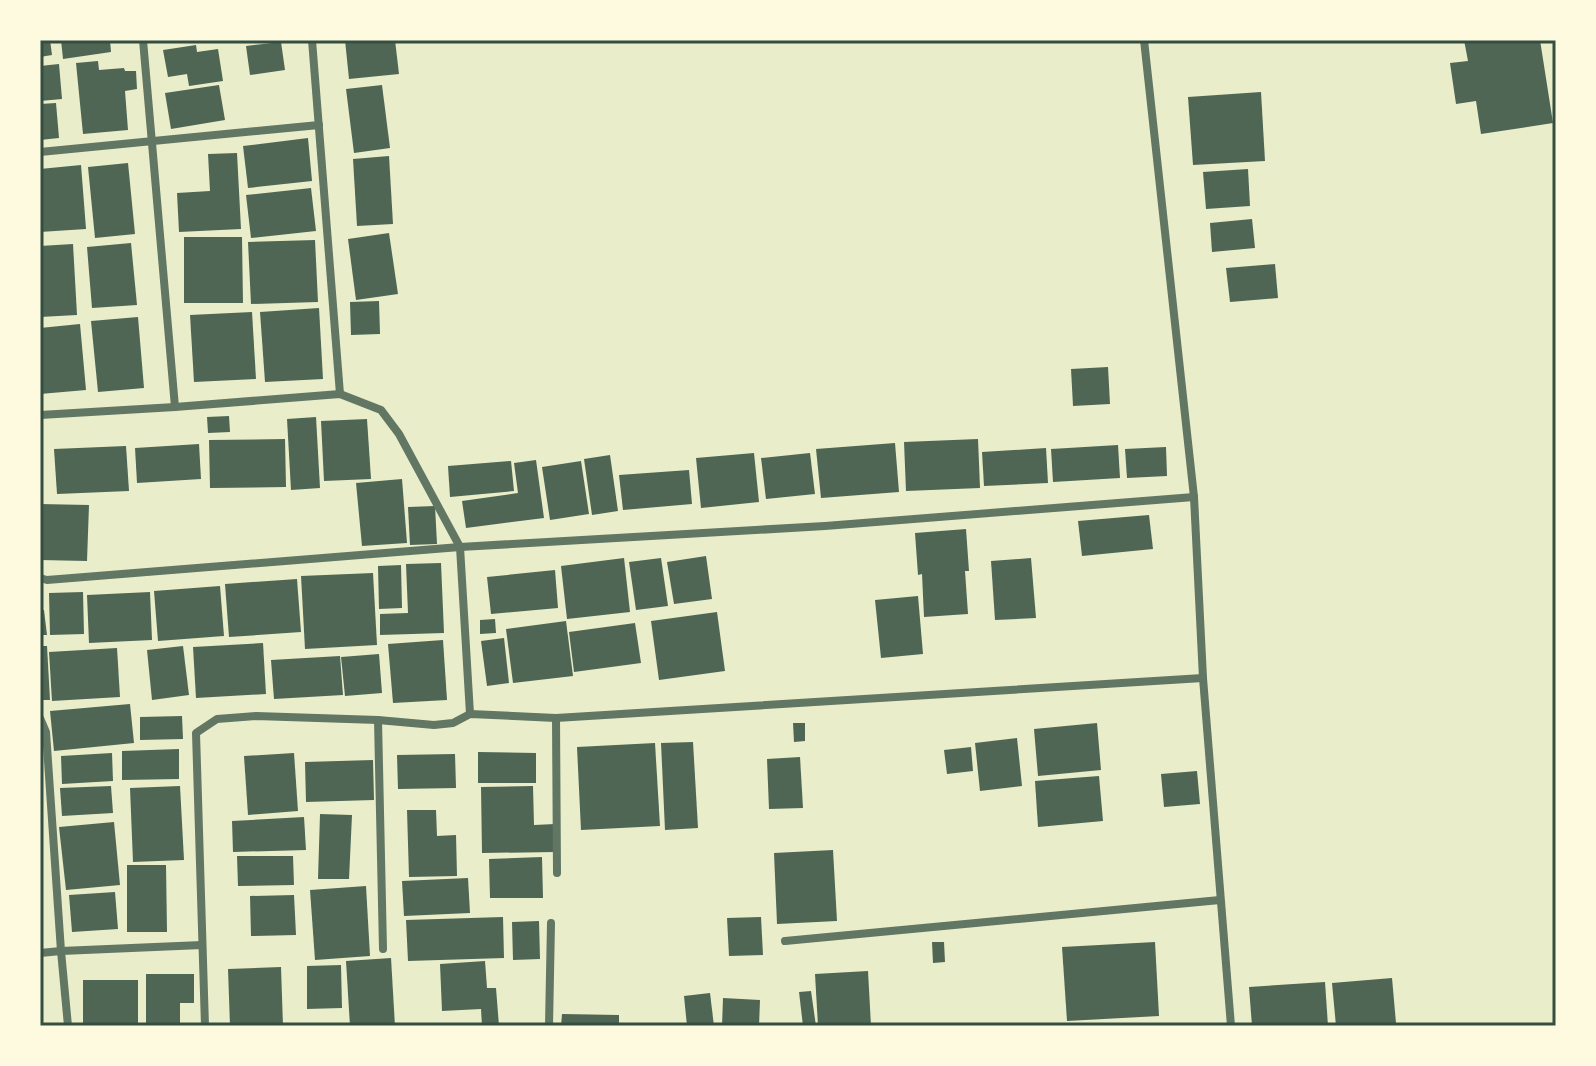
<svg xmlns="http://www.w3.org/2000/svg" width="1596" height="1066" font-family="Literata,serif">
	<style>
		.building { fill: #4f6655 }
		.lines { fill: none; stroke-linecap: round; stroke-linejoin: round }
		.minor { stroke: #617663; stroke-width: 8 }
		.neatline { fill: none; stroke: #344e41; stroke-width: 3 }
	</style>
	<rect width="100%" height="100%" fill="#e9edc9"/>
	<g class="building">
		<polygon points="40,40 50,40 52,55 40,57"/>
		<polygon points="61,40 110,40 111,52 63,59"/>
		<polygon points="345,40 395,40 399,74 349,79"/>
		<polygon points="1464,40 1540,40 1553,123 1481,134 1476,101 1456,104 1450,63 1468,61"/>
		<polygon points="281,42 285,70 250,75 246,46"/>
		<polygon points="196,45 197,52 218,49 223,81 189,86 187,74 168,77 163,50"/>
		<polygon points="98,61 99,70 124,68 125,71 136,71 137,89 125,91 128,130 83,134 76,63"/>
		<polygon points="59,64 62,99 40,101 40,66"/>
		<polygon points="219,85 225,120 171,129 165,93"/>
		<polygon points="382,85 390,148 354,153 346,89"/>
		<polygon points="1261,92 1265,161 1193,165 1188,97"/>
		<polygon points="56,103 59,138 40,140 40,104"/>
		<polygon points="308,138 312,181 248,188 243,146"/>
		<polygon points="237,153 241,229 179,232 177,193 210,191 208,154"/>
		<polygon points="389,156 393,224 357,226 353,159"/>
		<polygon points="128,163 135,234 95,238 88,167"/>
		<polygon points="81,165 86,229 40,232 40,169"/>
		<polygon points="1248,169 1250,206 1206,209 1203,172"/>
		<polygon points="311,188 316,231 251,238 246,195"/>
		<polygon points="1252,219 1255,248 1212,252 1210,223"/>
		<polygon points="389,233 398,294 356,300 348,239"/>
		<polygon points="184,237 242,237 243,303 184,303"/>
		<polygon points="315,240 318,302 251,304 248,242"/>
		<polygon points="131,243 137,305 92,308 87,247"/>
		<polygon points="73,244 77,315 40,317 40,246"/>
		<polygon points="1275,264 1278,298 1230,302 1226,268"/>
		<polygon points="379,301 380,334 351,335 350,302"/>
		<polygon points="319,308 323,379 265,382 260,312"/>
		<polygon points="252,312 256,379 194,382 190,315"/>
		<polygon points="138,317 144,388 98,392 91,321"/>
		<polygon points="80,324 86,390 40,394 40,328"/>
		<polygon points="1108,367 1110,404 1073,406 1071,369"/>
		<polygon points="229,416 230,432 208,433 207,417"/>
		<polygon points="316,417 320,488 291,490 287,419"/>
		<polygon points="367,419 371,479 324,481 321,421"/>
		<polygon points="285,439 286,487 210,488 209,440"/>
		<polygon points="978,439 980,488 906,491 904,442"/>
		<polygon points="895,443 899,492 821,498 816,449"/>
		<polygon points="199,444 201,479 137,483 135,448"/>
		<polygon points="1118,445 1120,478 1053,482 1051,449"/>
		<polygon points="126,446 129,491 57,494 54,449"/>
		<polygon points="1166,447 1167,476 1127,478 1125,449"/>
		<polygon points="1046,448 1048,483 984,486 982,452"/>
		<polygon points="754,453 759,502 701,508 696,458"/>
		<polygon points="810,453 815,494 766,499 761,458"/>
		<polygon points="610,455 618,511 592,515 584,459"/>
		<polygon points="536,460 544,518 466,528 462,501 518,493 514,463"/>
		<polygon points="511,461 514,491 450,497 448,466"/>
		<polygon points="581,461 589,514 550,520 542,467"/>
		<polygon points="689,470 692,504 623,510 619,475"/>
		<polygon points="402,479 407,543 362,546 356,483"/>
		<polygon points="40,504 89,505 87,561 40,560"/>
		<polygon points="435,506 437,544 410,545 408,507"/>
		<polygon points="1149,515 1153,549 1082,556 1078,521"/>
		<polygon points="966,529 969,571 965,571 968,614 924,617 922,574 918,575 915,533"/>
		<polygon points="706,556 712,599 674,604 667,562"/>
		<polygon points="624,558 630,612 567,619 561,566"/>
		<polygon points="661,558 668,606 636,610 629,562"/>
		<polygon points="1031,558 1036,618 995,620 991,561"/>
		<polygon points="441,563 444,633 380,635 380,614 408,613 406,564"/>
		<polygon points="401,565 402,608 379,609 378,566"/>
		<polygon points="555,570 558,608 491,614 487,577"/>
		<polygon points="373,573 377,645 305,649 301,576"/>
		<polygon points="297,579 301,632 229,637 225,584"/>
		<polygon points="220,586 224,636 158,641 154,591"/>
		<polygon points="83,592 84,634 50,635 49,593"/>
		<polygon points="150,592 152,640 89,643 87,595"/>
		<polygon points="918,596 923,654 881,658 875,600"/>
		<polygon points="40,610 44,610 47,635 40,635"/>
		<polygon points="717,612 725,671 659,680 651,621"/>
		<polygon points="495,619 496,633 480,634 480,620"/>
		<polygon points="566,621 573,676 513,683 506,629"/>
		<polygon points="635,623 641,663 574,672 569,632"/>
		<polygon points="504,638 509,683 487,686 481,641"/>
		<polygon points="443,640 447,700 393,703 388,644"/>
		<polygon points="263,643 266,694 196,698 193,647"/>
		<polygon points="40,646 47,646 50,700 40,700"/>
		<polygon points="183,646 189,695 152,700 147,650"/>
		<polygon points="117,648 120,697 52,701 49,652"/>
		<polygon points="379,654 382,693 345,696 341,657"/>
		<polygon points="340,656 343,695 274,699 271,660"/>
		<polygon points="130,704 134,743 54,751 50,711"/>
		<polygon points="182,716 183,739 140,740 140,717"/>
		<polygon points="793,723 805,723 805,741 794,742"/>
		<polygon points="1097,723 1101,770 1038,776 1034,729"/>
		<polygon points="1017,738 1022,786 980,791 975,743"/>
		<polygon points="693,742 698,828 665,830 661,743"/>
		<polygon points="655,743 660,826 581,830 577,747"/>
		<polygon points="971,747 973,771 947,774 944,750"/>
		<polygon points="179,749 179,779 122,780 122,751"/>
		<polygon points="478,752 536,753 536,783 478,783"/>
		<polygon points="112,753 113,781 62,784 61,756"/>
		<polygon points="294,753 298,811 248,815 244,756"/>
		<polygon points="455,754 456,788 398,789 397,755"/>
		<polygon points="800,757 803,808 769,809 767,759"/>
		<polygon points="373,760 374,800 306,802 305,762"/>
		<polygon points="1197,771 1200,804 1164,807 1161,774"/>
		<polygon points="1099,776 1103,821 1038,827 1035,781"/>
		<polygon points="111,786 113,813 62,816 60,788"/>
		<polygon points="180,786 184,860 133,862 130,788"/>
		<polygon points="533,786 534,825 555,824 555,852 482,853 481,787"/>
		<polygon points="407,810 436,810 437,836 456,835 457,876 409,877"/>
		<polygon points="320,814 352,815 349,879 318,879"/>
		<polygon points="304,817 306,850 233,852 232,821"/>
		<polygon points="114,822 120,885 66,890 59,827"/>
		<polygon points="833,850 837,921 777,924 774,853"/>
		<polygon points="237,856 293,856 294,885 238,886"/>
		<polygon points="542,857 543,898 490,898 489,859"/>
		<polygon points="127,865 166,865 167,932 127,932"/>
		<polygon points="468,878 470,913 404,916 402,881"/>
		<polygon points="366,886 370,956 315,960 310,890"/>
		<polygon points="115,892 118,929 72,932 69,895"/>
		<polygon points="294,895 296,935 251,936 250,896"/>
		<polygon points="503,917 504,958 408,961 406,920"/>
		<polygon points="761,917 763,955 729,956 727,918"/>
		<polygon points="539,921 540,959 513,960 512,922"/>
		<polygon points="932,942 944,942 945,962 933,963"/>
		<polygon points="1155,942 1159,1016 1067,1021 1062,947"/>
		<polygon points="391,958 395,1026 350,1026 346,961"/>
		<polygon points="485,961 487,988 496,988 499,1026 482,1026 481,1009 442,1011 440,964"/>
		<polygon points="341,965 342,1008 307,1009 307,966"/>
		<polygon points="281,967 283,1026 230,1026 228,969"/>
		<polygon points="868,971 871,1026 818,1026 815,974"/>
		<polygon points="146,974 194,974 194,1003 180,1003 180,1026 146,1026"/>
		<polygon points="1392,978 1396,1023 1336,1026 1332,983"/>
		<rect x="83" y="980" width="55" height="46"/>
		<polygon points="1325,982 1328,1026 1252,1026 1249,987"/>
		<polygon points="811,991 816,1026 803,1026 799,992"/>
		<polygon points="710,993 714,1026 687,1026 684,996"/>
		<polygon points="723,998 760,1000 759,1026 722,1026"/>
		<polygon points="562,1014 619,1015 619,1026 561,1026"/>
	</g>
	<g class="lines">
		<g class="minor">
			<polyline points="143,40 175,407"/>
			<polyline points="312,40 340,394"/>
			<polyline points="1144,40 1194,497 1203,678 1231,1026"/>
			<polyline points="40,152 319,125"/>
			<polyline points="40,415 175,407 340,394 381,410 399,434 460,547 470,714"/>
			<polyline points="40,578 47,580 460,547 825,526 1194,497"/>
			<polyline points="40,718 46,732 61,951 68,1026"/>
			<polyline points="556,718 557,873"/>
			<polyline points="378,720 383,949"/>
			<polyline points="785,941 1220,900"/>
			<polyline points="40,953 61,951 202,945"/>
			<polyline points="205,1026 196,733 217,719 256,716 378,720 434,725 453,723 470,714 556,718 1203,678"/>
			<polyline points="549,1026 551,923"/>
		</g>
	</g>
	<rect width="1596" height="1066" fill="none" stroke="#fefae0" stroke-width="84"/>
	<rect x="42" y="42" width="1512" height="982" class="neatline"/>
</svg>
